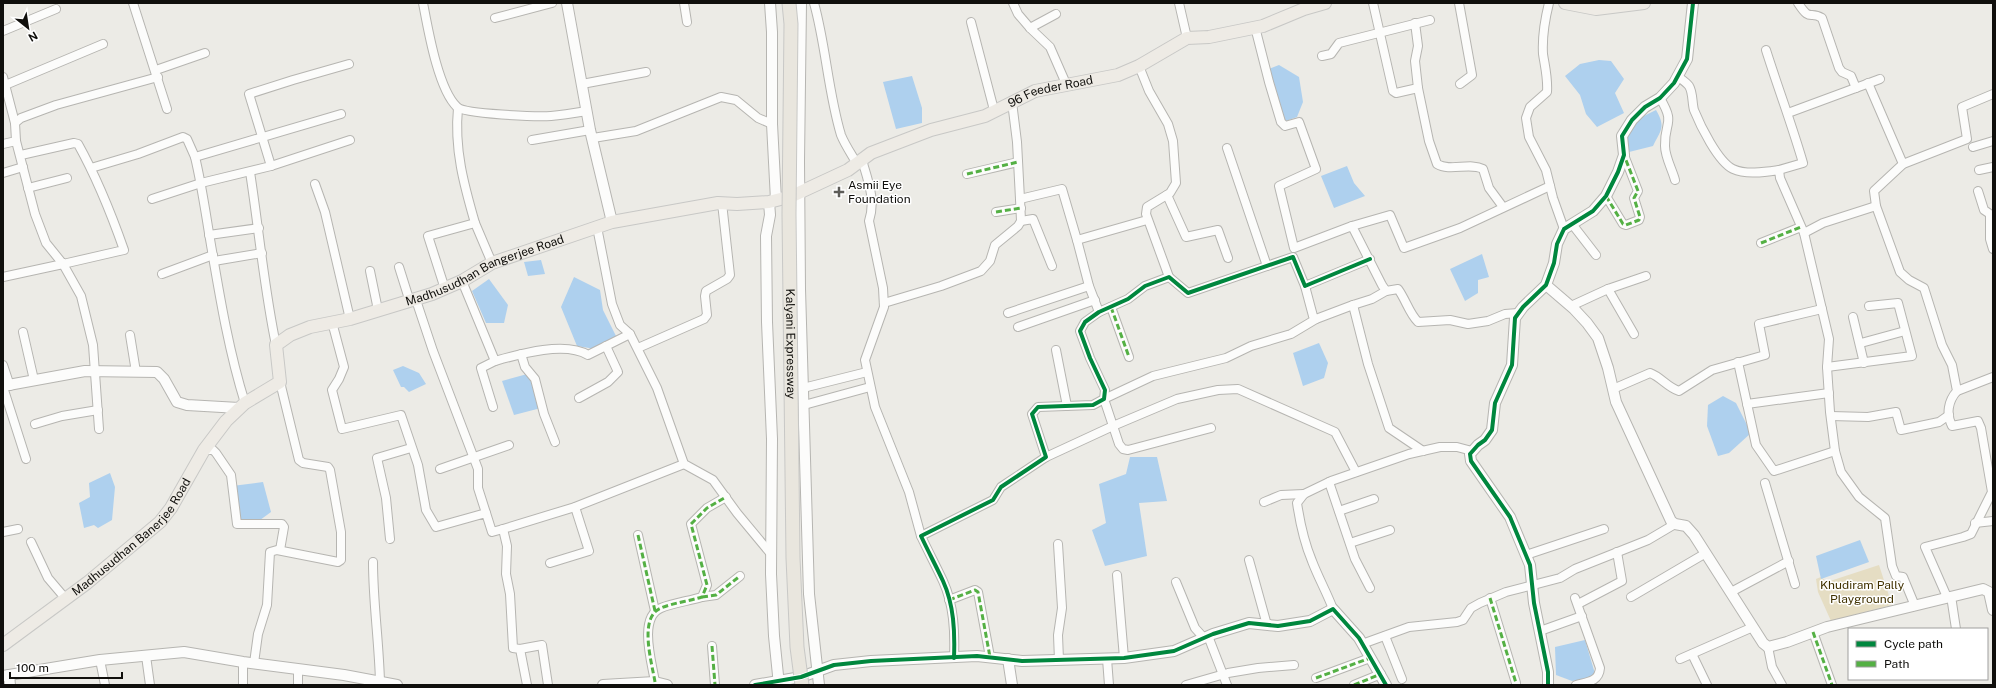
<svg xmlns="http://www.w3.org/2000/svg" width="1996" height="688" font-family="'Public Sans',sans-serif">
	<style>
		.green { fill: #e5ddc3 }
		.water { fill: #aed0ee }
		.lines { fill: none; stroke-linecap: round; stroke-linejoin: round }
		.minor-casing { stroke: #b6b5b1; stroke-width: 10 }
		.tertiary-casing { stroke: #b6b5b1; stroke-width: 12 }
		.primary-casing { stroke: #c8c8c6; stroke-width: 14 }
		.minor { stroke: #fcfcfb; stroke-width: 8 }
		.tertiary { stroke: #fcfcfb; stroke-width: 10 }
		.primary { stroke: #eeebe5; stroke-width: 12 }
		.trunk-bridge-casing { stroke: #c8c8c6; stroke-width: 15; stroke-linecap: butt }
		.trunk-bridge { stroke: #e9e6de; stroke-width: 13 }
		.quiet { stroke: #54b044; stroke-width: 3; stroke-dasharray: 6 3; stroke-linecap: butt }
		.cycleway-casing { stroke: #fff; stroke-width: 6 }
		.cycleway { stroke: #00873e; stroke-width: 4 }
		.poi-dot { fill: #5d5c58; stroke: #fff; stroke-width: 1.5 }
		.labels { text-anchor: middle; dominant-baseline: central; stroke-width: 3; stroke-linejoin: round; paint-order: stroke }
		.street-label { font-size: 12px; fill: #100f0c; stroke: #fff }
		.poi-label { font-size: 12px; fill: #100f0c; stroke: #fff; text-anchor: start }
		.park-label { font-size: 12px; fill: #413200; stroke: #fff }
	</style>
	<rect width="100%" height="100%" fill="#ecebe6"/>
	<polygon class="green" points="1879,565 1892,605 1831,621 1818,592 1816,579 1821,577 1827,582"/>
	<g class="water">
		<polygon points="1599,60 1611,61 1624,79 1615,93 1624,113 1597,127 1586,114 1580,95 1565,76 1580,64"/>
		<polygon points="1279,65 1299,77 1303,102 1297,117 1286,121 1280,117 1263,71"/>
		<polygon points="912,76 922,108 922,123 896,129 883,82"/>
		<path d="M1656 110C1666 127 1661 130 1653 146L1629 152C1618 128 1637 119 1656 110Z"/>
		<polygon points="1347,166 1354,183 1365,196 1334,208 1321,176"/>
		<polygon points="1482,254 1489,277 1478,280 1478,293 1465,301 1450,269"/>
		<polygon points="541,260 545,274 528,276 524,262"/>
		<polygon points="574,277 600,290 603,310 618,340 601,350 577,346 561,307"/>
		<polygon points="489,279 508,305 504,323 486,323 472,291"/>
		<polygon points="1319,343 1328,363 1324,378 1303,386 1293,353"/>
		<polygon points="403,366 419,373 426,384 409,392 404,387 401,387 393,370"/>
		<polygon points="531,373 541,408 514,415 502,381"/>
		<polygon points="1723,396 1736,403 1751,433 1729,453 1718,456 1707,426 1708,405"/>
		<polygon points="1130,457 1157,457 1167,501 1139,503 1147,556 1105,566 1092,530 1106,523 1099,484 1126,474"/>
		<polygon points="110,473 115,487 112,520 98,528 94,525 84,528 79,503 90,497 89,483"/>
		<polygon points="263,482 271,512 256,523 236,523 232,486"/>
		<polygon points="1860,540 1869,562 1821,579 1816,556"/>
		<polygon points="1585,640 1596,677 1572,681 1556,675 1555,647"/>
	</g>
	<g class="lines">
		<defs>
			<g id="minor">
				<polyline points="133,3 167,109"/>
				<path d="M423 3C428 29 438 89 457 107 464 114 538 117 551 116 563 115 575 113 587 111"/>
				<polyline points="684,3 687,22"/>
				<path d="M814 3C826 46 828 92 841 135 845 145 852 155 857 164"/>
				<polyline points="1013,3 1018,14 1030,28 1050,47 1067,86"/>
				<polyline points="1179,3 1187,38"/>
				<polyline points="1373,3 1393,91 1396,93 1418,88"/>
				<polyline points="1459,3 1472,75 1460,84"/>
				<path d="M1549 3C1545 19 1542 37 1543 54 1545 67 1548 78 1547 92L1530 107 1526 118 1529 137 1546 170 1553 198 1564 229"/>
				<path d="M1798 3C1811 23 1809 10 1822 18L1839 68 1842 72 1851 76 1856 88"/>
				<polyline points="495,18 552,3"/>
				<polyline points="971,22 994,110"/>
				<path d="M1415 23 1418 46 1415 61 1418 88 1429 141 1437 164C1450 172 1470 162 1483 169L1489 188 1503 207"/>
				<path d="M1255 27 1269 82 1281 122 1285 126 1299 122 1316 169 1279 186 1294 248 1352 226 1382 285 1386 291 1398 289C1406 300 1409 313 1418 322L1450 320 1468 324 1488 321 1505 314 1518 313"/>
				<polyline points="1030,28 1056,14"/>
				<polyline points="3,31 56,9"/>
				<path d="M1766 50C1778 88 1792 125 1803 163L1779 170"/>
				<polyline points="1322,56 1331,54 1339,43 1430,20"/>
				<polyline points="1139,66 1149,91 1168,124 1173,141 1176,183 1170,193 1147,207 1146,214 1169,277"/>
				<polyline points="156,70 205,53"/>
				<path d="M1677 76C1681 79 1686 82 1689 86 1693 92 1692 103 1694 110 1700 125 1718 162 1733 169 1746 175 1765 172 1779 170L1780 178 1804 233 1829 339 1827 367 1830 412 1835 451 1841 472 1859 497 1885 518 1892 566 1896 576 1903 577 1915 606"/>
				<polyline points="3,77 15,123"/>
				<polyline points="1868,83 1903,164"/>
				<polyline points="582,84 646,72"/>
				<polyline points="3,86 103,44"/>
				<path d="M1660 98C1676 125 1664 121 1665 146 1665 157 1672 169 1675 180"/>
				<path d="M458 108C454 149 464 185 475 223"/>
				<polyline points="1788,113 1880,79"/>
				<polyline points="593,138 636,131 721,97 736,100 758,118 772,124"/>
				<polyline points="532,140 590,130"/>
				<path d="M16 141 35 214 46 243 63 264 124 250C111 213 97 178 78 144L74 143 21 155"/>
				<polyline points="3,144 16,141 15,123 21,118 56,105 158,77"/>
				<polyline points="1973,147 1993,141"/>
				<polyline points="1227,148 1267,266"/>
				<path d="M862 160C868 181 876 200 869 221L883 288 884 307 865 360 875 407 909 492 921 536"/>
				<polyline points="271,166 350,140"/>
				<polyline points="91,168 138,154 183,137 187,139 195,157"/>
				<polyline points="1979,170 1993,167"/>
				<path d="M250 172C259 230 264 288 276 345"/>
				<polyline points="3,173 23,167"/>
				<polyline points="967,174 1018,162"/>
				<polyline points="315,184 325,212 350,319"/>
				<polyline points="28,188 67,178"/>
				<polyline points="1978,191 1984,210 1990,214 1990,239 1993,249"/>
				<polyline points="1167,195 1186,237 1218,230 1228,258"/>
				<polyline points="1606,196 1623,224 1626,225 1639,220 1640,217 1634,198 1638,191 1624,155"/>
				<polyline points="152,199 201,183 271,166 249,94 293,80 349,64"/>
				<polyline points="1020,199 1062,189 1077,240"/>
				<polyline points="1876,206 1874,191 1903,164 1967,139 1962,107 1993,94"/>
				<polyline points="996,212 1021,208"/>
				<polyline points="1021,221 1033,219 1052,266"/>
				<polyline points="1572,224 1596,255"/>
				<polyline points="1352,226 1390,215 1404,248 1460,228 1550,186"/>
				<polyline points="597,227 612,304 620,325 630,334 657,388 684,464 713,480 737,513 771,554"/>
				<path d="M1804 233 1823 223 1876 206 1900 272 1909 280 1924 288 1942 345 1952 365 1957 391C1948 401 1946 414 1952 426L1978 421 1981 428 1992 492 1971 534 1963 537 1925 547 1947 597"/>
				<polyline points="209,235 259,228"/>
				<polyline points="1761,243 1801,227"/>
				<polyline points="214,261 262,253"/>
				<polyline points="399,267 410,302"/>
				<polyline points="370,271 378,310"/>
				<polyline points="162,274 213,255"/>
				<polyline points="3,277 63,264 81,296 93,345 99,429"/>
				<path d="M462 281 495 361C520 354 565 341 588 355L630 334"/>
				<polyline points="1305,286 1313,316 1316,319 1353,305 1368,364 1389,428 1423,451"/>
				<polyline points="445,289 428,236 475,223 492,263"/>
				<polyline points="1608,289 1634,334"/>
				<polyline points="416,300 433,351 478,469 478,488 486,513"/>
				<polyline points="884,303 941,286 981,271 990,261 995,245 1018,226 1021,221 1020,199 1017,142 1012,102"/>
				<polyline points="1353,305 1372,299 1386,291"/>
				<polyline points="1571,306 1608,289 1646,276"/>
				<polyline points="1111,307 1129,357"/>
				<polyline points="1099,312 1089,286 1077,240 1147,220"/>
				<polyline points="1008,313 1089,286"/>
				<polyline points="1853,317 1864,363"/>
				<polyline points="332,322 344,367 339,379 332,390 342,429 401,415 418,465 426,510 436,527 486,513 492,532 503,529 575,507 684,464"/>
				<polyline points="1018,327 1095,300"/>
				<polyline points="23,332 34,380"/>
				<polyline points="130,335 136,372"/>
				<polyline points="1861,343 1905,331"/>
				<polyline points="638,348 704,319 707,315 705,296 706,291 727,279 730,275 722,203"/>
				<polyline points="1056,350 1067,406"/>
				<polyline points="521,354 525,367 535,379 544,414 555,442"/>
				<polyline points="1738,362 1756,445 1774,471 1835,451"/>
				<polyline points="3,365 10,386"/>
				<polyline points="1827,367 1912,356 1898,303 1869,306"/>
				<polyline points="3,387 26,459"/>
				<polyline points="803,388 867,372"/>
				<path d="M1613 389 1650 373C1661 377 1667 387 1679 391L1712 370 1765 355 1759 324 1822 309"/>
				<polyline points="1957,391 1993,377"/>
				<polyline points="579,398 608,382 618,372 606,346"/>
				<path d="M245 403C229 352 220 298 211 245 206 216 202 186 195 157L341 114"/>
				<polyline points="1747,404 1829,393"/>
				<polyline points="804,405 870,387"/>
				<polyline points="493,407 481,368 495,361"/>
				<polyline points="1831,416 1868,417 1896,412 1901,430 1939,422 1949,415"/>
				<polyline points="35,424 62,416 98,410"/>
				<polyline points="1211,428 1128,450 1123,449 1119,444 1104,399 1153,376 1226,358 1251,346 1291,334 1316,319"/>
				<polyline points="204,450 213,450 216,453 231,475 237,524 282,524 284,527 280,550"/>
				<polyline points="1046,457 1113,426 1177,399 1218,390 1238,389 1335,432 1356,472"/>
				<polyline points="440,469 509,445"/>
				<polyline points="1329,482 1355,559 1370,588"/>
				<polyline points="1765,483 1795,584"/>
				<polyline points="1264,502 1281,495 1304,494"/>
				<polyline points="1339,511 1374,499"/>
				<polyline points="1975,523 1993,521"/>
				<polyline points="503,529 507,546 506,574 510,594 513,648 520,649 527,685"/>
				<polyline points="3,532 18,529"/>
				<polyline points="638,535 655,611"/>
				<polyline points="390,539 386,498 377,458 411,448"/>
				<polyline points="31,542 48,578 65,598"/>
				<polyline points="1350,543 1390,530"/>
				<polyline points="1058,544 1062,608 1058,635 1059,660"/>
				<polyline points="1526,555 1604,529"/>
				<polyline points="1249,560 1267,625"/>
				<path d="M373 562C373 602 379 642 380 682"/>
				<polyline points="550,563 589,551 575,507"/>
				<polyline points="1117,575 1124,658"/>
				<polyline points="1176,582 1195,628 1204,638"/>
				<polyline points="1731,592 1789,561"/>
				<polyline points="1951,596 1956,629"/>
				<polyline points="702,597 716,595 740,576"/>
				<polyline points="1631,597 1706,553"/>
				<polyline points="1490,598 1516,683"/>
				<path d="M1575 598 1600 668C1599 682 1587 682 1576 685"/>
				<polyline points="949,600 975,590 978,592 990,657"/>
				<polyline points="1578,604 1622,581 1617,552"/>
				<path d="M1333 609C1327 593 1318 577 1312 561 1304 542 1300 523 1297 503L1304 494 1331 481 1409 454 1440 447H1457L1472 451"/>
				<polyline points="1540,631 1582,616"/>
				<polyline points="1813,632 1832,685"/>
				<polyline points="1208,636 1227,685"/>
				<polyline points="1385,636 1402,679"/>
				<polyline points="1362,644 1409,627 1457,622 1463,620 1471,608 1480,603 1506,592 1560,578 1575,569 1648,540 1675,524"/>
				<polyline points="712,646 715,685"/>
				<polyline points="1768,647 1772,667 1782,685"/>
				<polyline points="520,649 542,645 548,685"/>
				<polyline points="1692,654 1707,685"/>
				<polyline points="146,656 150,685"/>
				<path d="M954 658C955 632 954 605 943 581 936 566 928 551 921 536L993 500 1001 487 1046 457 1032 414 1038 407 1093 405 1104 399 1105 390 1090 358 1080 331 1085 322 1099 312 1128 299 1145 286 1169 277 1188 293 1293 257 1305 286 1370 259"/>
				<polyline points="1107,659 1109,685"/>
				<polyline points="1680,659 1753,627"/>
				<polyline points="100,660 105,685"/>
				<polyline points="243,662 243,685"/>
				<polyline points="254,663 258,634 267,605 270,552 277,550 338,562 341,560 341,532 330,470 328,467 303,463 299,460 280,382"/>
				<polyline points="1316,678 1370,658"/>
				<path d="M655 682C652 663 638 617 661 608 673 603 689 601 702 597L707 585 691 524 707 508 726 497"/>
				<polyline points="298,685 298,670"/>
				<polyline points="1186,685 1228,673 1258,668 1294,665"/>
				<polyline points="1354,685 1381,674"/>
			</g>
			<g id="tertiary">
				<polyline points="567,3 590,130 612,222"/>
				<polyline points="770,3 772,32 772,124 776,200"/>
				<polyline points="801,3 799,161 800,289 809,594 819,685"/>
				<polyline points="769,202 770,215 766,236 767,322 772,439 771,574 774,636 779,685"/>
				<polyline points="1546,285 1574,309 1587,323 1598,338 1608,368 1616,402 1671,521 1675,524 1686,526 1694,535 1763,643 1768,647 1787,642 1827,627 1983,589 1989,592 1993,610"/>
				<polyline points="3,386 85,371 157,372 164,379 177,402 187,405 239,408"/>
				<polyline points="1008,659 1012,685"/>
				<polyline points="9,675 10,685"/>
				<polyline points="3,676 100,660 184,652 243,662 344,675 397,685"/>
				<polyline points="603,685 655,682 667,685"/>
				<polyline points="755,685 801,677 834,665 871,661 977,656 1022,661 1124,658 1174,651 1213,634 1249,623 1278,626 1310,621 1333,609 1359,638 1386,685"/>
				<polyline points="1548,685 1548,672 1534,603 1530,565 1510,517 1471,461 1470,454 1478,445 1485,440 1492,430 1495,403 1512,365 1515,318 1523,307 1546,285 1554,263 1557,244 1564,229 1593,211 1606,196 1618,172 1624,155 1622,136 1632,120 1645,107 1660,98 1674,83 1687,59 1693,3"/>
			</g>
			<g id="primary">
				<polyline points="1565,3 1596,9 1644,3"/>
				<path id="s1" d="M3 645 87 583 160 522 171 508 204 450 226 421 245 403 280 382 276 345 290 335 310 327 350 319 432 294 462 281 492 263 612 222 718 203 737 204 769 202 792 196 848 170 871 153 931 130 985 116 1035 91 1118 75 1139 66 1187 38 1209 37 1263 26 1304 9 1325 3"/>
			</g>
		</defs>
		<use href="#minor" class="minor-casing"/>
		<use href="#tertiary" class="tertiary-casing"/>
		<use href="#primary" class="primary-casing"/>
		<use href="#minor" class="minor"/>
		<use href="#tertiary" class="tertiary"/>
		<use href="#primary" class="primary"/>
		<defs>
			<g id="trunk-bridge">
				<path id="s2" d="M789 3 791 24 789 214 793 558 797 647 802 685"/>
			</g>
		</defs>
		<use href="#trunk-bridge" class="trunk-bridge-casing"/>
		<use href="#trunk-bridge" class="trunk-bridge"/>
		<g class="quiet">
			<polyline points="967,174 1018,162"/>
			<polyline points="1606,196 1623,224 1626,225 1639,220 1640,217 1634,198 1638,191 1624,155"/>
			<polyline points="996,212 1021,208"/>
			<polyline points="1761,243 1801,227"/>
			<polyline points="1111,307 1129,357"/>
			<polyline points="638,535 655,611"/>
			<polyline points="702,597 716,595 740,576"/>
			<polyline points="1490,598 1516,683"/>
			<polyline points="949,600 975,590 978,592 990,657"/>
			<polyline points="1813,632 1832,685"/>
			<polyline points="712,646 715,685"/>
			<polyline points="1316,678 1370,658"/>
			<path d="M655 682C652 663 638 617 661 608 673 603 689 601 702 597L707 585 691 524 707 508 726 497"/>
			<polyline points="1354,685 1381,674"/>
		</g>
		<defs>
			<g id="cycleway">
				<path d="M954 658C955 632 954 605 943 581 936 566 928 551 921 536L993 500 1001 487 1046 457 1032 414 1038 407 1093 405 1104 399 1105 390 1090 358 1080 331 1085 322 1099 312 1128 299 1145 286 1169 277 1188 293 1293 257 1305 286 1370 259"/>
				<polyline points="755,685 801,677 834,665 871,661 977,656 1022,661 1124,658 1174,651 1213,634 1249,623 1278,626 1310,621 1333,609 1359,638 1386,685"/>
				<polyline points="1548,685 1548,672 1534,603 1530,565 1510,517 1471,461 1470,454 1478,445 1485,440 1492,430 1495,403 1512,365 1515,318 1523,307 1546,285 1554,263 1557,244 1564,229 1593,211 1606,196 1618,172 1624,155 1622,136 1632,120 1645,107 1660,98 1674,83 1687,59 1693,3"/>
			</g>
		</defs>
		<use href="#cycleway" class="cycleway-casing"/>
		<use href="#cycleway" class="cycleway"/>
	</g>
	<path class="poi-dot" d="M837 186h4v4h4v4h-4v4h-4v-4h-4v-4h4z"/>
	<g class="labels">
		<g class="street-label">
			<text stroke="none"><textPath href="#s1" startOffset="1248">96 Feeder Road</textPath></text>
			<text stroke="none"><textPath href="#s1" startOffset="648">Madhusudhan Bangerjee Road</textPath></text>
			<text stroke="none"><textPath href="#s2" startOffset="341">Kalyani Expressway</textPath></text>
			<text stroke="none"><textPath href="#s1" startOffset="169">Madhusudhan Banerjee Road</textPath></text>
		</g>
		<g class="poi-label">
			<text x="848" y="185">Asmii Eye<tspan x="848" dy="14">Foundation</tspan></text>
		</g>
		<g class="park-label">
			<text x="1862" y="585">Khudiram Pally<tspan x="1862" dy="14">Playground</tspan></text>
		</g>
	</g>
	<rect width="1996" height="688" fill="none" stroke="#100f0c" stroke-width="8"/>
	<rect x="1848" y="628" width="140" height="52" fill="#ffffff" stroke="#9f9f9e"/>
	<rect x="1856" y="641" width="20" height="6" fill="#00873e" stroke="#9f9f9e"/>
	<text x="1884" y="648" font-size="12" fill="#100f0c">Cycle path</text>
	<rect x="1856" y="661" width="20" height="6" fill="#54b044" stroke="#9f9f9e"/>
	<text x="1884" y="668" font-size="12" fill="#100f0c">Path</text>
	<g transform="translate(28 28) rotate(150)" stroke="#ffffff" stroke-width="3" paint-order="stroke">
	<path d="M0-3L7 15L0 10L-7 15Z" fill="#100f0c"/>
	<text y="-6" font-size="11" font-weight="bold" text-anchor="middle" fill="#100f0c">N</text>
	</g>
	<path d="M10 672v6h112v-6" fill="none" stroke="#100f0c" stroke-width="2"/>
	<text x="16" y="672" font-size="12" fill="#100f0c" stroke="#ffffff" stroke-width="3" paint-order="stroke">100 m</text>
</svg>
